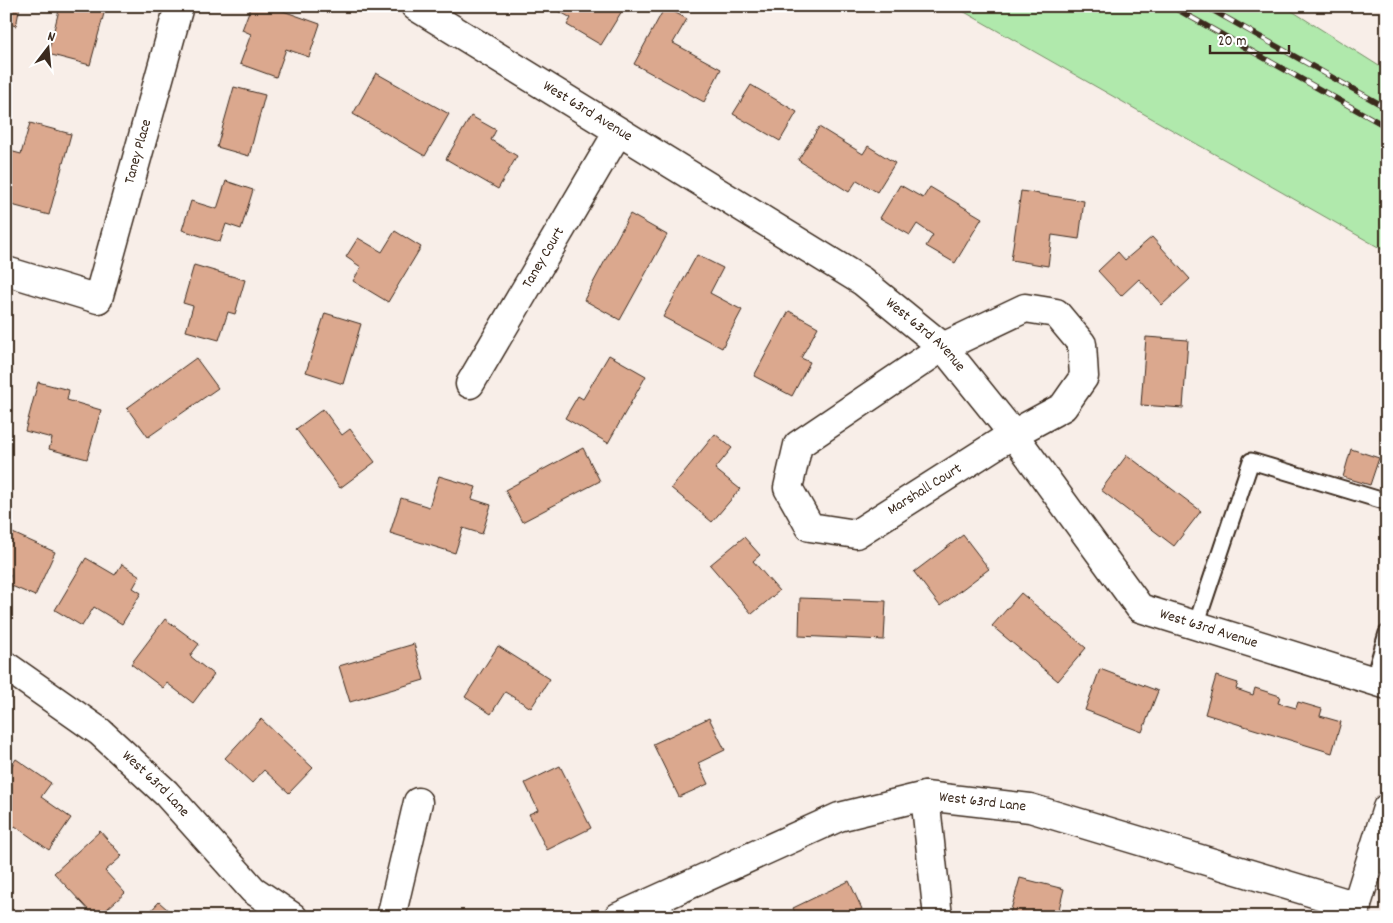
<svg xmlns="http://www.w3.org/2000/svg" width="1393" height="923" font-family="Dekko,sans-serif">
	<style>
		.green { fill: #b0e9ac; stroke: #768a65 }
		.building { fill: #dba88e; stroke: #3b2a1e }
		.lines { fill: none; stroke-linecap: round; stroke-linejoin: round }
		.service-casing { stroke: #3b2a1e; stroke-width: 19 }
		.minor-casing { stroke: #3b2a1e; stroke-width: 31 }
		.service { stroke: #fff; stroke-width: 15 }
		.minor { stroke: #fff; stroke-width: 28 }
		.rail-casing { stroke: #3b2a1e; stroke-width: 5.5 }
		.rail { stroke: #fff; stroke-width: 4; stroke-dasharray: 11; stroke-linecap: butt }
		.labels { text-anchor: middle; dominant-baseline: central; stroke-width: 4; stroke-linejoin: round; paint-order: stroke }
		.street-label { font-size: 15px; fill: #3b2a1e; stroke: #fff }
	</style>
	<rect width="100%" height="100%" fill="#f8eee8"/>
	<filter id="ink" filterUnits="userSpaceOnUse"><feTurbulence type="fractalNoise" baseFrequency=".02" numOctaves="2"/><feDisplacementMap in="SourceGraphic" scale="10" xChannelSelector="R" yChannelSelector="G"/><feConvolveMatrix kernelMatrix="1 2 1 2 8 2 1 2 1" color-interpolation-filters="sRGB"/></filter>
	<g filter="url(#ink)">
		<polygon class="green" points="954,6 1284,6 1387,71 1387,252"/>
		<g class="building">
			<polygon points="6,6 20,6 16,26 6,23"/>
			<polygon points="60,6 106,6 90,65 48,54"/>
			<polygon points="251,6 269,6 320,24 309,57 286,49 276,77 240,64 251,34 242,30"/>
			<polygon points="557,6 625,6 601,45 567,25 571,18 555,9"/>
			<polygon points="665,7 687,19 673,43 721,69 704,102 634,64"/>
			<polygon points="376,73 449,114 425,156 353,114"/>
			<polygon points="751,85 797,112 780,141 733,114"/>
			<polygon points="234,87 265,95 249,156 217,147"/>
			<polygon points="471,116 496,130 491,140 517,156 498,189 446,159"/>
			<polygon points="30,123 71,134 49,215 8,204 13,185 6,183 6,166 10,151 21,154"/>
			<polygon points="819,127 863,154 868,146 895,163 877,192 857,180 849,192 798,160"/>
			<polygon points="226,181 253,190 241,229 226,224 220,242 182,230 191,201 217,209"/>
			<polygon points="900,185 923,198 930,187 982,218 955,263 926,246 933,235 917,224 910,235 880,218"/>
			<polygon points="1021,191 1084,201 1079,239 1052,235 1048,266 1011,260"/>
			<polygon points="630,214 667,235 620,320 584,300"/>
			<polygon points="395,231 421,247 388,302 353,281 361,267 346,257 358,238 382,252"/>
			<polygon points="1152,237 1190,279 1162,305 1139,279 1121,296 1098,271 1118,252 1125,260"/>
			<polygon points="697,255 723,268 710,293 742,310 722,348 663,317"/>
			<polygon points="194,265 245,280 235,314 228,312 219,340 186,331 193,306 183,303"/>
			<polygon points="789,311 818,327 801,358 810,362 792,396 754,376"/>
			<polygon points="325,313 361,324 343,384 306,372"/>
			<polygon points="1146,337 1188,340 1183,408 1141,405"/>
			<polygon points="609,355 646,376 608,443 565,418 578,396 583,399"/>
			<polygon points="196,358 218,388 148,437 127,408"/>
			<polygon points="38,382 69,390 67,400 101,410 87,459 49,449 52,438 25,431"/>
			<polygon points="323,409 342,435 350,429 375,462 340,488 296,429"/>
			<polygon points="715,434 732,448 715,469 740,489 712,522 671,488"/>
			<polygon points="583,448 600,481 522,522 505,490"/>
			<polygon points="1351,449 1379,458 1370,485 1343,477"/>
			<polygon points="1127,455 1201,511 1174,546 1101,490"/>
			<polygon points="439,476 476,487 472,499 491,505 482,534 463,528 455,553 390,533 401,498 429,507"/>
			<polygon points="6,530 55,552 35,596 7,584 11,575 6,572"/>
			<polygon points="963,535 989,569 940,606 914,572"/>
			<polygon points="744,537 760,555 753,561 779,591 752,614 710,565"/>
			<polygon points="86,558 115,575 122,564 140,576 133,588 141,593 122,624 94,607 82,626 55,610"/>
			<polygon points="1021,593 1086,648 1058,681 992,626"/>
			<polygon points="800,598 886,601 884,640 799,636"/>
			<polygon points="165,619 199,644 190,656 214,675 193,703 167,683 163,688 131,664"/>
			<polygon points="414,644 424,680 350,702 339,666"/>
			<polygon points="498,646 550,679 531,708 505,692 491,714 465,697"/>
			<polygon points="1100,669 1158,691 1142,732 1085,710"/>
			<polygon points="1216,676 1238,683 1236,689 1253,695 1255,688 1280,696 1278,703 1296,708 1298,702 1322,709 1320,716 1341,722 1332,753 1205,714"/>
			<polygon points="709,718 725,750 698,763 708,784 679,797 653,744"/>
			<polygon points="261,719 313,768 289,793 264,770 252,783 225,758"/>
			<polygon points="16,759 51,783 41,797 71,818 49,850 15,826 12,831 6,826 6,774"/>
			<polygon points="560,766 591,828 547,850 529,814 538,810 525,783"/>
			<polygon points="100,831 122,856 105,871 125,893 98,917 95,917 54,873"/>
			<polygon points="1020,878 1064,889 1057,917 1009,917"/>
			<polygon points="849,881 862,909 846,917 797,917 793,908"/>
			<polygon points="159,902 176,917 145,917"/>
		</g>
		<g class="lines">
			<defs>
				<g id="service">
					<polyline points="1196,625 1251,461 1387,502"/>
					<polyline points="1373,681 1387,633"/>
				</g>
				<g id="minor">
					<path id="s1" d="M415 6 862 281 943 347 1013 434 1140 608 1387 685"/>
					<path id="s2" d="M6 271 98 299 179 6"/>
					<polygon points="1025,308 1056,313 1082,344 1084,377 1063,407 1013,434 856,534 810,527 788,488 798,445 943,347"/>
					<path id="s3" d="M470 384 618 132"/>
					<path id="s4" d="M6 666 100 732 166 793 253 890 293 917"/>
					<polyline points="925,796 938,917"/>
					<polyline points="391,917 418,802"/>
					<path id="s5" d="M618 917 839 817 925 796 1030 808 1357 906"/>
					<polyline points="1353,917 1387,808"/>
				</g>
			</defs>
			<use href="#service" class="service-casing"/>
			<use href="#minor" class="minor-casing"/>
			<use href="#service" class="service"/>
			<use href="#minor" class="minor"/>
			<defs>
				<g id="rail">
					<polyline points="1171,6 1387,127"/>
					<polyline points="1205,6 1387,108"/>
				</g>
			</defs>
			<use href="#rail" class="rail-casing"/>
			<use href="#rail" class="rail"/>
		</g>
	</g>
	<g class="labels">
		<g class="street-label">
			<text stroke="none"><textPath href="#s1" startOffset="202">West 63rd Avenue</textPath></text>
			<text stroke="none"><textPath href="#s2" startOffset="249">Taney Place</textPath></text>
			<text stroke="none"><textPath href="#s3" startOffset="146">Taney Court</textPath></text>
			<text stroke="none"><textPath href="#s1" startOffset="608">West 63rd Avenue</textPath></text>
			<text transform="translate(925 490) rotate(-32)">Marshall Court</text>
			<text stroke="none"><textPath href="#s1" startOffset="1028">West 63rd Avenue</textPath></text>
			<text stroke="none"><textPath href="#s4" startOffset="191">West 63rd Lane</textPath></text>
			<text stroke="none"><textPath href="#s5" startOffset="389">West 63rd Lane</textPath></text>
		</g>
	</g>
	<rect width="1393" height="923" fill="none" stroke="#fff" stroke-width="25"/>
	<rect x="12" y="12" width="1368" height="898" fill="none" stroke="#3b2a1e" stroke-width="2" filter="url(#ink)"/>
	<g transform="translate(48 48) rotate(16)" stroke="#ffffff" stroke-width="4" paint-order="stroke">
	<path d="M0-4L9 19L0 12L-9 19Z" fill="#3b2a1e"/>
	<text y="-8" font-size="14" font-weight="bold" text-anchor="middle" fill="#3b2a1e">N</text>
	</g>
	<path d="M1210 45v8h79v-8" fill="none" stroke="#3b2a1e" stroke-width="2.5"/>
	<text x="1218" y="45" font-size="15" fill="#3b2a1e" stroke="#ffffff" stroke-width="4" paint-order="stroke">20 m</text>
</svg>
